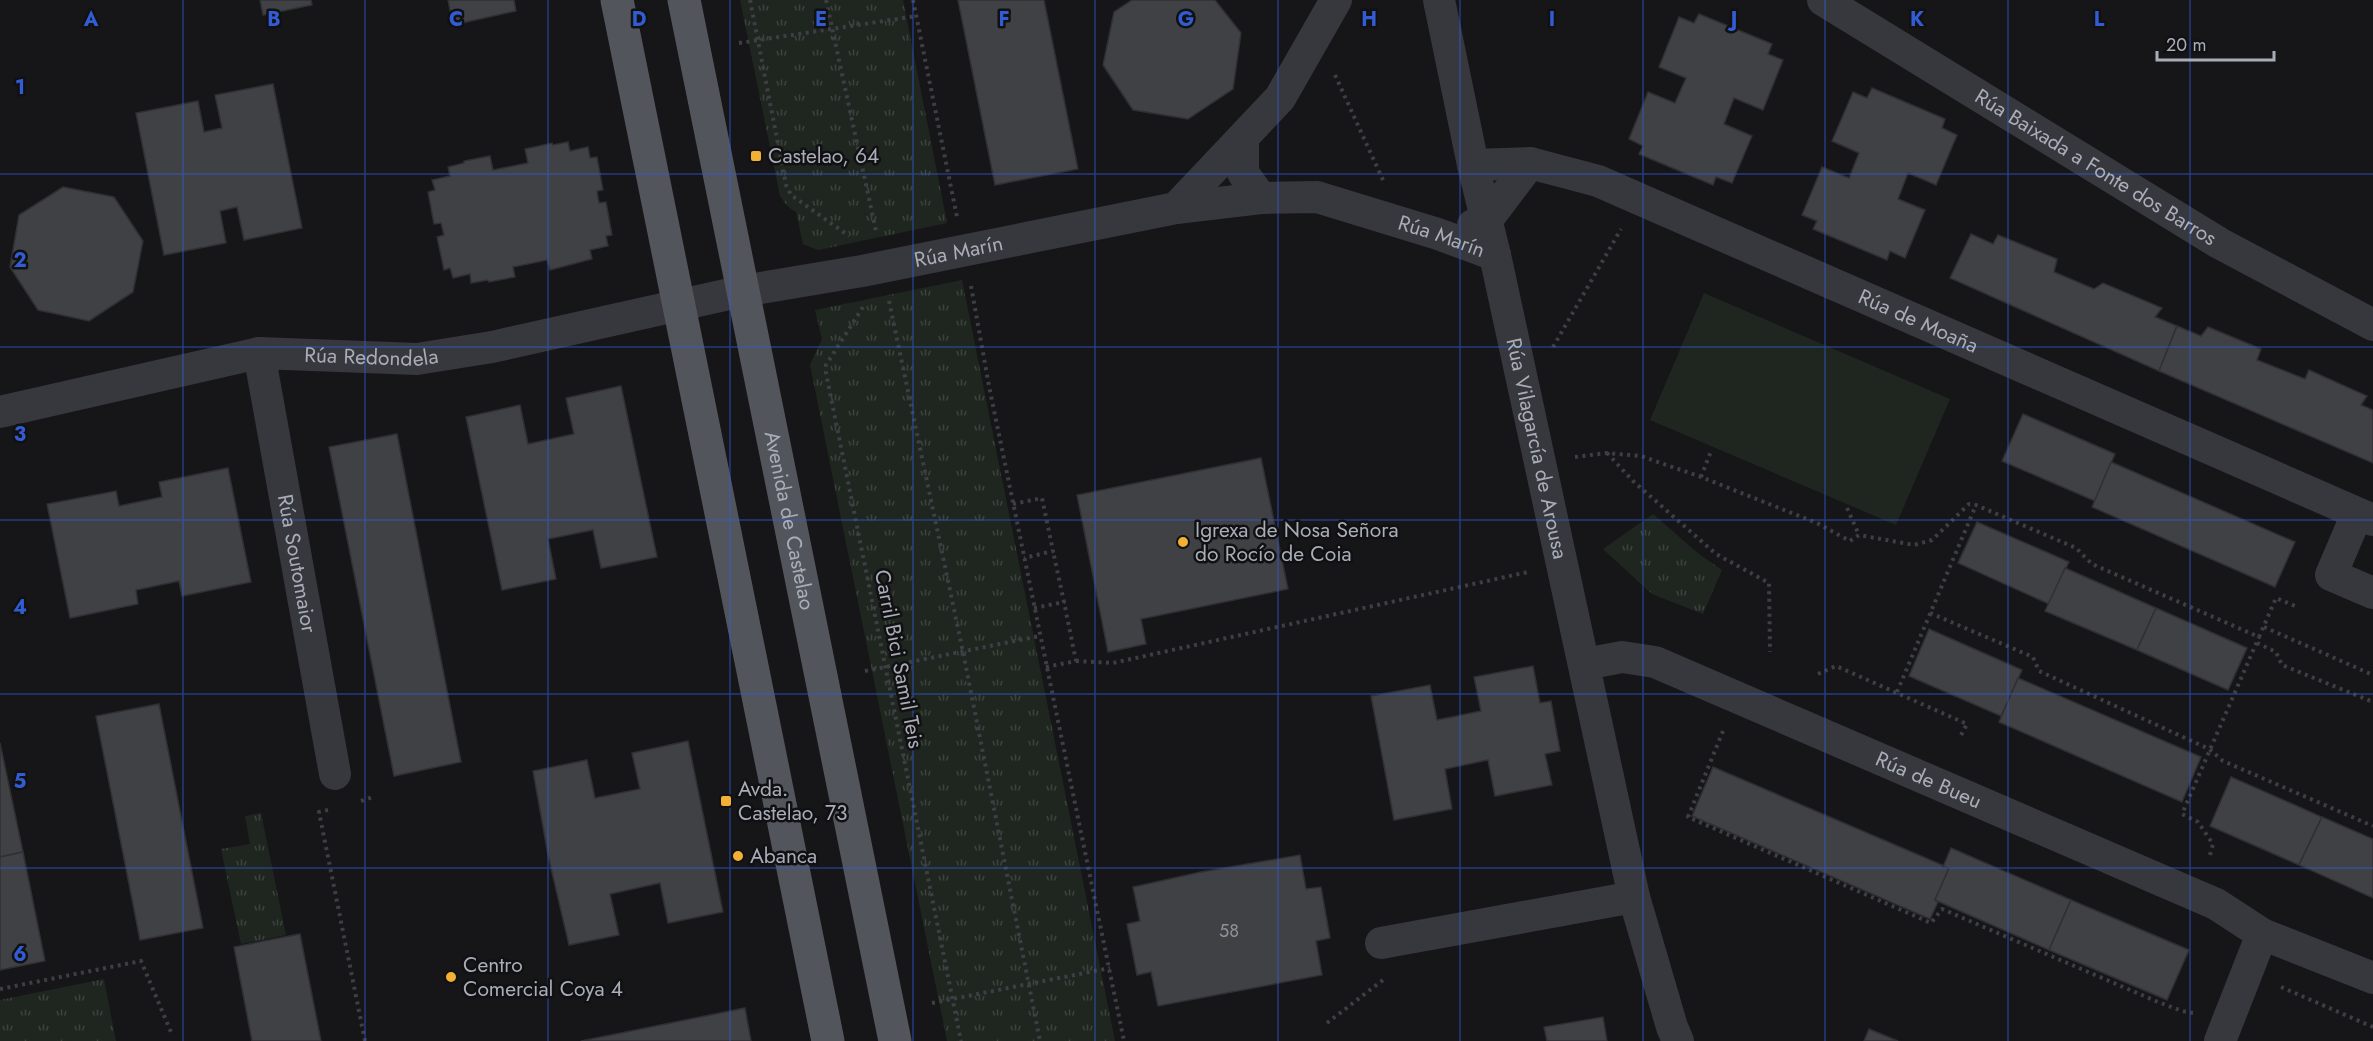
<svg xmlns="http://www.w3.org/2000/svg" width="2373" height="1041" font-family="Jost,sans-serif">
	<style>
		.park { fill: url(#park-tufts) }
		.pitch { fill: #1e261f }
		.building { fill: #404145; stroke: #303034; stroke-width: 1.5 }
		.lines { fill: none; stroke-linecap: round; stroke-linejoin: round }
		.path { stroke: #3d3f44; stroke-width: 4; stroke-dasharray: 3 4.5; stroke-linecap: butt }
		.minor { stroke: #37383d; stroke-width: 32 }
		.primary { stroke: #53555c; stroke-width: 33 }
		.grid { fill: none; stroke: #325cd3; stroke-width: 1.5; stroke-opacity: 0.55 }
		.poi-dot { fill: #f2b134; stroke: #111113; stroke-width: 2 }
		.labels { text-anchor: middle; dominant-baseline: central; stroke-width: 5; stroke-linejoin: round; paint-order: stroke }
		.number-label { font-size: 18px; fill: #8e929b }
		.poi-label { font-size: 21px; fill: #a8adb8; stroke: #111113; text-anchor: start }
		.street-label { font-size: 21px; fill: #a8adb8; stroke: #111113 }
		.grid-label { font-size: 20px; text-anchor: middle; font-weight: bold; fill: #325cd3; stroke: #111113; stroke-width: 5; stroke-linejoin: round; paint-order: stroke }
	</style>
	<defs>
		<pattern id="park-tufts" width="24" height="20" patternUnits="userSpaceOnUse" patternTransform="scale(1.5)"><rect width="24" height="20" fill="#1e261f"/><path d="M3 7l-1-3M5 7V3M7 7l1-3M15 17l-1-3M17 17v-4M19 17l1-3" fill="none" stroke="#3c433d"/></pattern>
	</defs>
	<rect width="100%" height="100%" fill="#161618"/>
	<g class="park">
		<polygon points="740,0 903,0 947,223 818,250 803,244 796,212 787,206 780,196"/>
		<polygon points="962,280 1115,1041 947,1041 810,365 822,339 815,310"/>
		<polygon points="1653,514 1699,554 1722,570 1703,614 1652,594 1603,549"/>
		<polygon points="261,813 286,935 241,944 221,849 250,844 245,816"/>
		<polygon points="104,979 116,1041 0,1041 0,1000"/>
	</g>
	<polygon class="pitch" points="1704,293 1950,399 1896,525 1650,420"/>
	<g class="building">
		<polygon points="260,0 311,0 312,5 263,15"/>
		<polygon points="448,0 514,0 516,11 453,25"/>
		<polygon points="958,0 1044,0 1078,169 995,185"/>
		<polygon points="1132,0 1215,0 1241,33 1233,89 1188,119 1133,110 1103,65 1114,12"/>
		<polygon points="1699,14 1772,44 1768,54 1783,60 1763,110 1734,98 1724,124 1752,136 1732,183 1716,177 1713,185 1639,154 1643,146 1629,139 1648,92 1675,103 1686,78 1659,67 1679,17 1694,23"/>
		<polygon points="273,84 302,228 244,240 237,207 220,211 226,243 164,255 136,113 198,101 204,132 222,128 215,95"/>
		<polygon points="1872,88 1945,119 1942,128 1957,135 1936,185 1908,173 1898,199 1925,210 1905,258 1890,251 1887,260 1813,229 1817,221 1802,215 1822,167 1849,178 1859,153 1832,141 1853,92 1867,98"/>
		<polygon points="568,142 570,151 588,147 590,158 597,157 603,190 597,191 599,203 606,202 612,235 606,236 608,246 590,250 592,259 550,270 547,260 513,267 515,277 489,282 488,280 471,283 470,274 453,278 450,268 444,270 437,237 444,235 441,223 434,224 428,192 435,190 432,180 450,176 448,167 464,163 464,161 490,156 493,170 528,163 525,149 552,143 553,145"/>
		<polygon points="63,187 114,197 143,241 133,292 89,321 38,310 10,267 19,215"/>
		<polygon points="1971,234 1993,244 1998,235 2057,259 2054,272 2094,289 2103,283 2162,308 2155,317 2177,326 2159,371 1950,278"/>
		<polygon points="2177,326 2201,336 2208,327 2261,349 2257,360 2305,379 2309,370 2367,396 2361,405 2373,410 2373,463 2159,371"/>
		<polygon points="621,386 657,557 601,568 593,530 548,539 556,579 502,590 466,417 520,405 528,444 574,434 566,398"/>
		<polygon points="2023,414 2115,454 2095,501 2002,461"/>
		<polygon points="397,434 461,762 394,776 329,447"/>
		<polygon points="1261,458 1288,589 1141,619 1146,644 1108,652 1077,495"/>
		<polygon points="2111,462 2295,542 2275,587 2092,507"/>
		<polygon points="228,468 251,582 182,596 179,581 136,590 138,604 70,618 47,504 116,491 119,506 162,497 159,482"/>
		<polygon points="1977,522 2069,562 2049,604 1958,563"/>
		<polygon points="2065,568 2156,608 2137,650 2045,611"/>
		<polygon points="2156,608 2247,648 2228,690 2137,650"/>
		<polygon points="1929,629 2022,670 2001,716 1909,676"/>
		<polygon points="1533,666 1540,703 1551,701 1560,751 1545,754 1552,785 1495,796 1488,760 1445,769 1452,809 1394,820 1371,696 1430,685 1437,720 1481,711 1474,677"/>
		<polygon points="2018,678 2201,757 2182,802 1999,722"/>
		<polygon points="159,704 203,928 140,940 96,716"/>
		<polygon points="688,741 723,912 668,923 660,883 610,894 619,935 569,945 548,855 533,771 587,760 595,798 640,789 632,753"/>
		<polygon points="0,743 23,852 0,857"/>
		<polygon points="1713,767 1949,868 1935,900 1938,902 1930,919 1692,816"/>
		<polygon points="2231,777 2322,817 2299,865 2210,826"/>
		<polygon points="2322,817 2373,839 2373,898 2299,865"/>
		<polygon points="1951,848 2071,900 2049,950 1935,900 1949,868 1943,867"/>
		<polygon points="23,852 45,961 0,970 0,857"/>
		<polygon points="1300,855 1306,889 1321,887 1330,938 1316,941 1322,975 1158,1006 1151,972 1137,975 1127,924 1140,921 1133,887 1201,872"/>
		<polygon points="2071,900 2189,950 2167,1000 2049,950"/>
		<polygon points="300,934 321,1041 252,1041 234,947"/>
		<polygon points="745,1008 751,1041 581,1041"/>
		<polygon points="1603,1017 1607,1041 1547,1041 1544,1027"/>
		<polygon points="1869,1029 1898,1041 1864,1041"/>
	</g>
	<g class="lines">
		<g class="path">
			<polyline points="750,0 786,185 791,195 849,236"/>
			<polyline points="826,0 876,231"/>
			<polyline points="913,0 957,217"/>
			<polyline points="739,43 917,16"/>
			<polyline points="1335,75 1383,180"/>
			<polyline points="971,286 989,386 1124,1041"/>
			<polyline points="889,301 963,652 1040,1041"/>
			<polyline points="863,307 826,365 826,373 961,1041"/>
			<polyline points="1553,347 1621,229"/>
			<polyline points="1607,453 1633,481 1716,554 1769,583 1770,652"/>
			<polyline points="1575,457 1607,453 1641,456 1701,477 1817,523 1850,541 1859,535 1914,545 1932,540 1969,504 1976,505 2076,548 2092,564 2259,637 2276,598 2295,606"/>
			<polyline points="1701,477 1711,451"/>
			<polyline points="1013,504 1042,498 1053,551 1024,558"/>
			<polyline points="1847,508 1859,535"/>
			<polyline points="1034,608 1064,602 1053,551"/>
			<polyline points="1930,613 2033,657 2039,671 2209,749 2223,761 2373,826"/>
			<polyline points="2264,627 2373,675"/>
			<polyline points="2257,643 2276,652 2282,665 2373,702"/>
			<polyline points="1076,661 1113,663 1528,572"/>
			<polyline points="1046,667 1076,661 1064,602"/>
			<polyline points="865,671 1040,636"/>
			<polyline points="1818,674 1836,666 1967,724 1960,737"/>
			<polyline points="1897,692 1976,505"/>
			<polyline points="1723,731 1688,817 1931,923 1942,909 2158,1002 2182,1011 2193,1013"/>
			<polyline points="361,801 373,797"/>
			<polyline points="328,810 319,812 365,1041"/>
			<polyline points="2210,855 2213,844 2198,822 2182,814 2259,637"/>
			<polyline points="2281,987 2373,1027"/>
			<polyline points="0,989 141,961 171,1032"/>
			<polyline points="932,1003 1110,968"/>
			<polyline points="1327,1023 1383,980"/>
		</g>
		<g class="minor">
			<path id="s1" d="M1439 0 1473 165 1495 255 1634 897 1672 1027 1678 1041"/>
			<path id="s2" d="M1823 0 2219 243 2373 325"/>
			<polyline points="1243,138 1243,173 1261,198"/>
			<path id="s3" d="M1473 165 1530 163 1598 181 2373 520"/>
			<polyline points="1176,208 1280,98 1336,0"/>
			<polyline points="1473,225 1486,221 1530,163"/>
			<path id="s4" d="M259 353 335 774"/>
			<path id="s5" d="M0 412 259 353 417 359 492 347 743 291 862 271 1176 208 1261 198 1317 197 1438 234 1495 255"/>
			<polyline points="2357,514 2331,575 2373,593"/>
			<path id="s6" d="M1585 664 1622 657 1655 662 2216 904 2262 934 2373 978"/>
			<polyline points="1381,943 1634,897"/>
			<polyline points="2220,1041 2262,934"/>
		</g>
		<g class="primary">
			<polyline points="617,0 828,1041"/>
			<path id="s7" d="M684 0 895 1041"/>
		</g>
	</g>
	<path class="grid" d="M183 0V1041M365 0V1041M548 0V1041M730 0V1041M913 0V1041M1095 0V1041M1278 0V1041M1460 0V1041M1643 0V1041M1825 0V1041M2008 0V1041M2190 0V1041M0 174H2373M0 347H2373M0 520H2373M0 694H2373M0 868H2373"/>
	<g class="poi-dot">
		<rect x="750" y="150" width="12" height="12" rx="3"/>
		<circle cx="1183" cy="542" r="6"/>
		<rect x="720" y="795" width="12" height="12" rx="3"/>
		<circle cx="738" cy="856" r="6"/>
		<circle cx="451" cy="977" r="6"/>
	</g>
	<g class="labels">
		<g class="number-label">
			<text x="1229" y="931">58</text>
		</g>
		<g class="poi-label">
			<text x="768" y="156">Castelao, 64</text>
			<text x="1195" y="530">Igrexa de Nosa Señora<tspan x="1195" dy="24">do Rocío de Coia</tspan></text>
			<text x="738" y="789">Avda.<tspan x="738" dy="24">Castelao, 73</tspan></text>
			<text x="750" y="856">Abanca</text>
			<text x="463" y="965">Centro<tspan x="463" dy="24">Comercial Coya 4</tspan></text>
		</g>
		<g class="street-label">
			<text stroke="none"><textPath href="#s2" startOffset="320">Rúa Baixada a Fonte dos Barros</textPath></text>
			<text stroke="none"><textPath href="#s5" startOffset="1470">Rúa Marín</textPath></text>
			<text stroke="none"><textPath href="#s5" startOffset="976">Rúa Marín</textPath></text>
			<text stroke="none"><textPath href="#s3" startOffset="477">Rúa de Moaña</textPath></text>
			<text stroke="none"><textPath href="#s5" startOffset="378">Rúa Redondela</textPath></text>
			<text stroke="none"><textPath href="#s1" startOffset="459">Rúa Vilagarcía de Arousa</textPath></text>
			<text stroke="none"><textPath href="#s7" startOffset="531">Avenida de Castelao</textPath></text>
			<text stroke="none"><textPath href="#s4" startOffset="214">Rúa Soutomaior</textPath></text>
			<text transform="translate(899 659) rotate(79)">Carril Bici Samil Teis</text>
			<text stroke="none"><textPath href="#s6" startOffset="369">Rúa de Bueu</textPath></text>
		</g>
	</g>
	<g class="grid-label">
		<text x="91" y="26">A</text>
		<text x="274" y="26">B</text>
		<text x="456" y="26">C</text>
		<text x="639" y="26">D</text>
		<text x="821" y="26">E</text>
		<text x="1004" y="26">F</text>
		<text x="1186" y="26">G</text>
		<text x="1369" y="26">H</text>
		<text x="1552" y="26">I</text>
		<text x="1734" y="26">J</text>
		<text x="1917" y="26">K</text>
		<text x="2099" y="26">L</text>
		<text x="20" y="94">1</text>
		<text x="20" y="267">2</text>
		<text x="20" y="441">3</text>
		<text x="20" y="614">4</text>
		<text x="20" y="788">5</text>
		<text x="20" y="961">6</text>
	</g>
	<path d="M2157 51v9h117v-9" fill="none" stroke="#a8adb8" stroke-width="3"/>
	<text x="2166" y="51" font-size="18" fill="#a8adb8" stroke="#111113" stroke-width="4.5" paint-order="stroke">20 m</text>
</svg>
